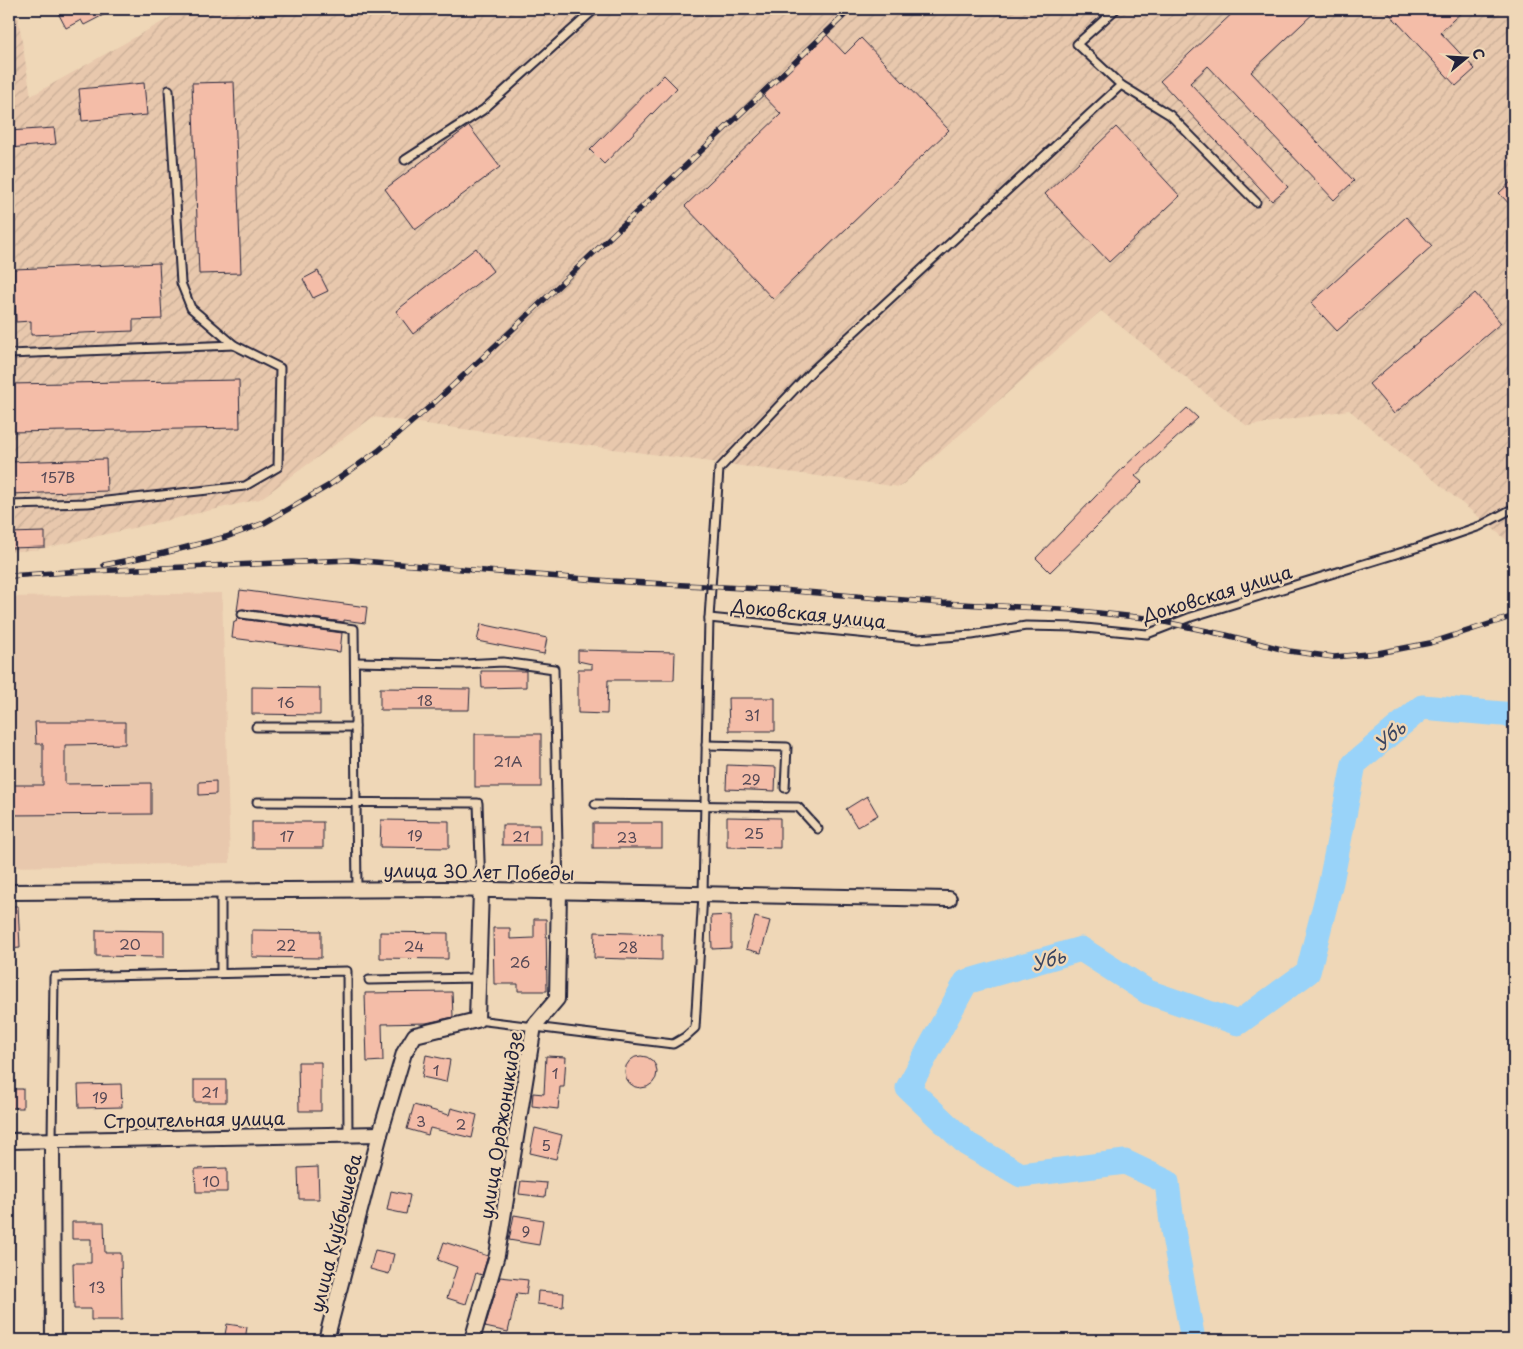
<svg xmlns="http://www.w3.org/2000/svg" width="1523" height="1349" font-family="'Playpen Sans',sans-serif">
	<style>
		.built { fill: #e8c8ad }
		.industrial { fill: url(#industrial-furrows) }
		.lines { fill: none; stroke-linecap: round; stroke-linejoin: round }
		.river { stroke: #99d3f9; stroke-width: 25 }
		.building { fill: #f4bda8; stroke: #22223b }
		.service-casing { stroke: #22223b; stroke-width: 11 }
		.minor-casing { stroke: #22223b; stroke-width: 18 }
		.service { stroke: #efd7b7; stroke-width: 7 }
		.minor { stroke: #efd7b7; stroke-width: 14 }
		.rail-casing { stroke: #22223b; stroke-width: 5.5 }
		.rail { stroke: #efd7b7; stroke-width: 4; stroke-dasharray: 11; stroke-linecap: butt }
		.labels { text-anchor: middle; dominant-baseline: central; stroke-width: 5; stroke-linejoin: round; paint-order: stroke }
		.number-label { font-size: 15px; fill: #564956 }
		.street-label { font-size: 18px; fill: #22223b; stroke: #efd7b7 }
		.water-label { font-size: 19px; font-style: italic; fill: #3a4561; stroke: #efd7b7 }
	</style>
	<defs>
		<pattern id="industrial-furrows" width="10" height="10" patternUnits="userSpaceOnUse" patternTransform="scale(1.25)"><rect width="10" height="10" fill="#e8c8ad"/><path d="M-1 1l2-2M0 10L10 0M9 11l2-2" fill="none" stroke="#c7ac96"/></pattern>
	</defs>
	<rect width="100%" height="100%" fill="#efd7b7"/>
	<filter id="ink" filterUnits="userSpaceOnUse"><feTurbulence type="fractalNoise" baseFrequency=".02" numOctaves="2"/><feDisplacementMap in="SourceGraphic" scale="10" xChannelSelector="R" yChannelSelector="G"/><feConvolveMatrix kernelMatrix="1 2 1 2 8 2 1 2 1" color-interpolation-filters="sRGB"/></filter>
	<g filter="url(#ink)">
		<polygon class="built" points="222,593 230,863 9,867 9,602 13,597"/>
		<polygon class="industrial" points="185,9 1514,9 1514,546 1349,410 1247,426 1101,311 900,487 373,417 260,499 41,549 9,552 9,17 18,17 31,96"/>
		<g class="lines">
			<polyline class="river" points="1193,1340 1173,1231 1167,1182 1125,1162 1021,1175 967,1144 908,1088 966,982 1081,949 1148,992 1238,1023 1308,972 1331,882 1354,764 1422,707 1514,715"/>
		</g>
		<g class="building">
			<polygon points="56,9 115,9 84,25 81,20 66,28"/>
			<polygon points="1237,9 1318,9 1251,72 1354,181 1334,200 1208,66 1190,83 1288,187 1272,201 1160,81"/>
			<polygon points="1385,9 1465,9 1440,32 1475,69 1456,86"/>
			<polygon points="824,32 845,54 861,38 949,130 773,299 685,206 781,114 760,92"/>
			<polygon points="664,75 677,88 604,164 590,150"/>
			<polygon points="234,82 241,273 199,274 192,83"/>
			<polygon points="144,83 147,115 82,121 79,89"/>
			<polygon points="469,126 500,167 415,230 385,189"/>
			<polygon points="1116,127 1180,196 1109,262 1045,194"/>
			<polygon points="54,128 56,144 9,148 9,131"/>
			<polygon points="1514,179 1514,209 1499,193"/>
			<polygon points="1406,217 1432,246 1337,331 1311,303"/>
			<polygon points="476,248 493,271 413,334 396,311"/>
			<polygon points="159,263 162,319 133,320 133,331 31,335 31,321 16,322 14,269"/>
			<polygon points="318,271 328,291 313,298 303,279"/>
			<polygon points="1475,293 1501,323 1394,414 1369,384"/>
			<polygon points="239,380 240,428 9,432 9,384"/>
			<polygon points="1187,408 1198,418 1135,476 1142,482 1050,572 1036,558 1124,467"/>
			<polygon points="106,459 107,491 9,494 9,462"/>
			<polygon points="45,532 45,547 9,548 9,533"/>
			<polygon points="240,590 367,607 365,623 344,620 344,622 243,609 237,611"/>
			<polygon points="237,616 241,619 342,633 340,652 232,638 234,621 236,622"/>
			<polygon points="481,624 547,638 544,654 477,641"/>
			<polygon points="578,650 675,652 674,680 608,680 607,714 578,713 578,669 592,669 592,664 578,661"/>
			<polygon points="481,671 526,671 526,687 482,688"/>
			<polygon points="252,687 320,688 320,715 252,714"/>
			<polygon points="380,688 470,689 469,710 380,710"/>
			<polygon points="728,698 775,698 775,731 729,731"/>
			<polygon points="35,722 125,722 125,744 65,745 65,784 151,783 151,814 9,815 9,785 43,785 43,744 36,744"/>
			<rect x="475" y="734" width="66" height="53"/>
			<polygon points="727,765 776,767 775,791 726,789"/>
			<polygon points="216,781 216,794 199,795 199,782"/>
			<polygon points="867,796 878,815 857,827 846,809"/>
			<polygon points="727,817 780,818 780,848 727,847"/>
			<polygon points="381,820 449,821 449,848 380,847"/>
			<rect x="252" y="822" width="71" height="26"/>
			<rect x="593" y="823" width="69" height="25"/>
			<rect x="502" y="825" width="38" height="20"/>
			<polygon points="9,906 18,906 20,948 9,949"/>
			<polygon points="731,915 731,948 712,949 711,916"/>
			<polygon points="755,917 770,921 761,953 746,949"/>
			<polygon points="534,919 546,919 547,991 518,991 518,984 494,984 493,928 510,928 510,939 534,938"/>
			<polygon points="96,930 164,931 164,957 96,956"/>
			<polygon points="252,930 321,931 321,958 252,957"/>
			<polygon points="380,932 448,933 448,959 380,958"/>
			<polygon points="595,932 662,934 662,960 594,958"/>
			<polygon points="452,992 453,1017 426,1023 382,1024 383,1061 367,1062 365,993"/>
			<polygon points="426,1055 450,1060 446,1082 422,1077"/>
			<polygon points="546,1056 566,1057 564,1087 560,1087 558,1109 532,1106 533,1093 544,1094"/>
			<circle cx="641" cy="1072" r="16"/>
			<polygon points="298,1062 321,1062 321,1111 299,1111"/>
			<rect x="194" y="1080" width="32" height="22"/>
			<polygon points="121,1084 122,1107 79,1108 78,1085"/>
			<rect x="9" y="1089" width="14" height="19"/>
			<polygon points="414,1105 449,1115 451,1108 477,1115 472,1138 430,1128 428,1135 407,1129"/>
			<polygon points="535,1128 562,1135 556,1159 530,1153"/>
			<polygon points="318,1167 319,1199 299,1199 298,1168"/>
			<polygon points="227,1168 227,1192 196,1192 195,1169"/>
			<polygon points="521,1181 547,1183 545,1197 519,1194"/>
			<polygon points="391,1191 410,1195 406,1214 387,1210"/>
			<polygon points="514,1215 543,1220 539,1245 509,1240"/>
			<polygon points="72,1222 104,1222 105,1253 121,1253 122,1320 91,1320 91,1309 74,1309 73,1263 91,1263 91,1239 72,1239"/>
			<polygon points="444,1242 488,1256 482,1275 476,1273 466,1304 447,1298 457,1267 438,1260"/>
			<polygon points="375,1250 394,1254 389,1274 370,1269"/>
			<polygon points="500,1277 528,1280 526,1294 517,1293 508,1332 485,1327"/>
			<polygon points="538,1291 564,1293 563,1307 537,1304"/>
			<polygon points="227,1324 247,1327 245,1340 224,1340"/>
		</g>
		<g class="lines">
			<defs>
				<g id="service">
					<polyline points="1116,9 1077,44 1121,85 1170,115 1256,202"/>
					<polyline points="405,160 483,110 595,9"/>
					<polyline points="9,354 234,345"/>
					<polyline points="9,505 88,503 245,486 278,467 280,368 234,345 191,308 181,283 169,90"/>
					<polyline points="242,614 354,629 357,889"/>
					<polyline points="709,618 918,639 972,635 1026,626 1075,627 1147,634 1191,617 1419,547 1480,526 1514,508"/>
					<polyline points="355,662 463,664 503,662 554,669 559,891"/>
					<polyline points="256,727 355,727"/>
					<polyline points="706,745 787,747 785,788"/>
					<polyline points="257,802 478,803 481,889"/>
					<polyline points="595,804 798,807 818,829"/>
					<polyline points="221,890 221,973"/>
					<polyline points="369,980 478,978"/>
					<polyline points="477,1020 673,1044 685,1037 695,1028 703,894 709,618 719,469 812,371 1121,85"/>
					<polyline points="52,1141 54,977 347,971 348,1135"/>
				</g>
				<g id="minor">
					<polyline points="9,892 444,889 949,899"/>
					<polyline points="9,1141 380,1134"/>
					<polyline points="52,1141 53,1340"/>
					<polyline points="326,1340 380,1134 404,1053 415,1035 477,1020 481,889"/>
					<polyline points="472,1340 497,1255 534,1026 557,999 559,891"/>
				</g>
			</defs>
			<use href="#service" class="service-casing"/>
			<use href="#minor" class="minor-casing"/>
			<use href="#service" class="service"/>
			<use href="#minor" class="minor"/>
			<defs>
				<g id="rail">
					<polyline points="104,565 164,553 226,537 264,523 328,486 378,451 434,403 512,330 851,9"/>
					<polyline points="9,576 68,572 350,560 610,581 781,590 941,603 1061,609 1146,618 1226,635 1289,651 1334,657 1378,653 1430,643 1514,616"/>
				</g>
			</defs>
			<use href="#rail" class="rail-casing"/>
			<use href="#rail" class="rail"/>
		</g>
	</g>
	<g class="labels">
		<g class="number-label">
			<text x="58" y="476">157В</text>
			<text x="425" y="699">18</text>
			<text x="286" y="701">16</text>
			<text x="752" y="714">31</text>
			<text x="508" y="760">21А</text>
			<text x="751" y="778">29</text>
			<text x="754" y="832">25</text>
			<text x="415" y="834">19</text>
			<text x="287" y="835">17</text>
			<text x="521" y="835">21</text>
			<text x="627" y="836">23</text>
			<text x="130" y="943">20</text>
			<text x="286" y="944">22</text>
			<text x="414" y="945">24</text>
			<text x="628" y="946">28</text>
			<text x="520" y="961">26</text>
			<text x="436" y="1069">1</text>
			<text x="555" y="1072">1</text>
			<text x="210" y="1091">21</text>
			<text x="100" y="1096">19</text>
			<text x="421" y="1120">3</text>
			<text x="461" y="1123">2</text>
			<text x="546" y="1144">5</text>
			<text x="211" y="1180">10</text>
			<text x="526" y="1230">9</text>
			<text x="97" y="1286">13</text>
		</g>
		<g class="street-label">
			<text transform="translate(1217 593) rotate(-17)">Доковская улица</text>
			<text transform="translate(809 613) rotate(6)">Доковская улица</text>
			<text transform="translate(479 871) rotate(1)">улица 30 лет Победы</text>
			<text transform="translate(194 1119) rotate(-1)">Строительная улица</text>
			<text transform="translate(500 1125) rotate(-81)">улица Орджоникидзе</text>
			<text transform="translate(335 1233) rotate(-76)">улица Куйбышева</text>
		</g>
		<g class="water-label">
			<text transform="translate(1389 735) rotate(-40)">Убь</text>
			<text transform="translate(1048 959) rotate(-16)">Убь</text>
		</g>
	</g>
	<rect width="1523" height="1349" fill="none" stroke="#efd7b7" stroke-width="30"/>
	<rect x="15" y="15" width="1493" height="1319" fill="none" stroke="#22223b" stroke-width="2" filter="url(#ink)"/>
	<g transform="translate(1466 58) rotate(72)" stroke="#efd7b7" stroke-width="4" paint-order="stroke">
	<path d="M0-4L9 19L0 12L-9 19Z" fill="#22223b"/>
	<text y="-8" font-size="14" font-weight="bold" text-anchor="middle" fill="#22223b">С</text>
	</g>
</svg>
